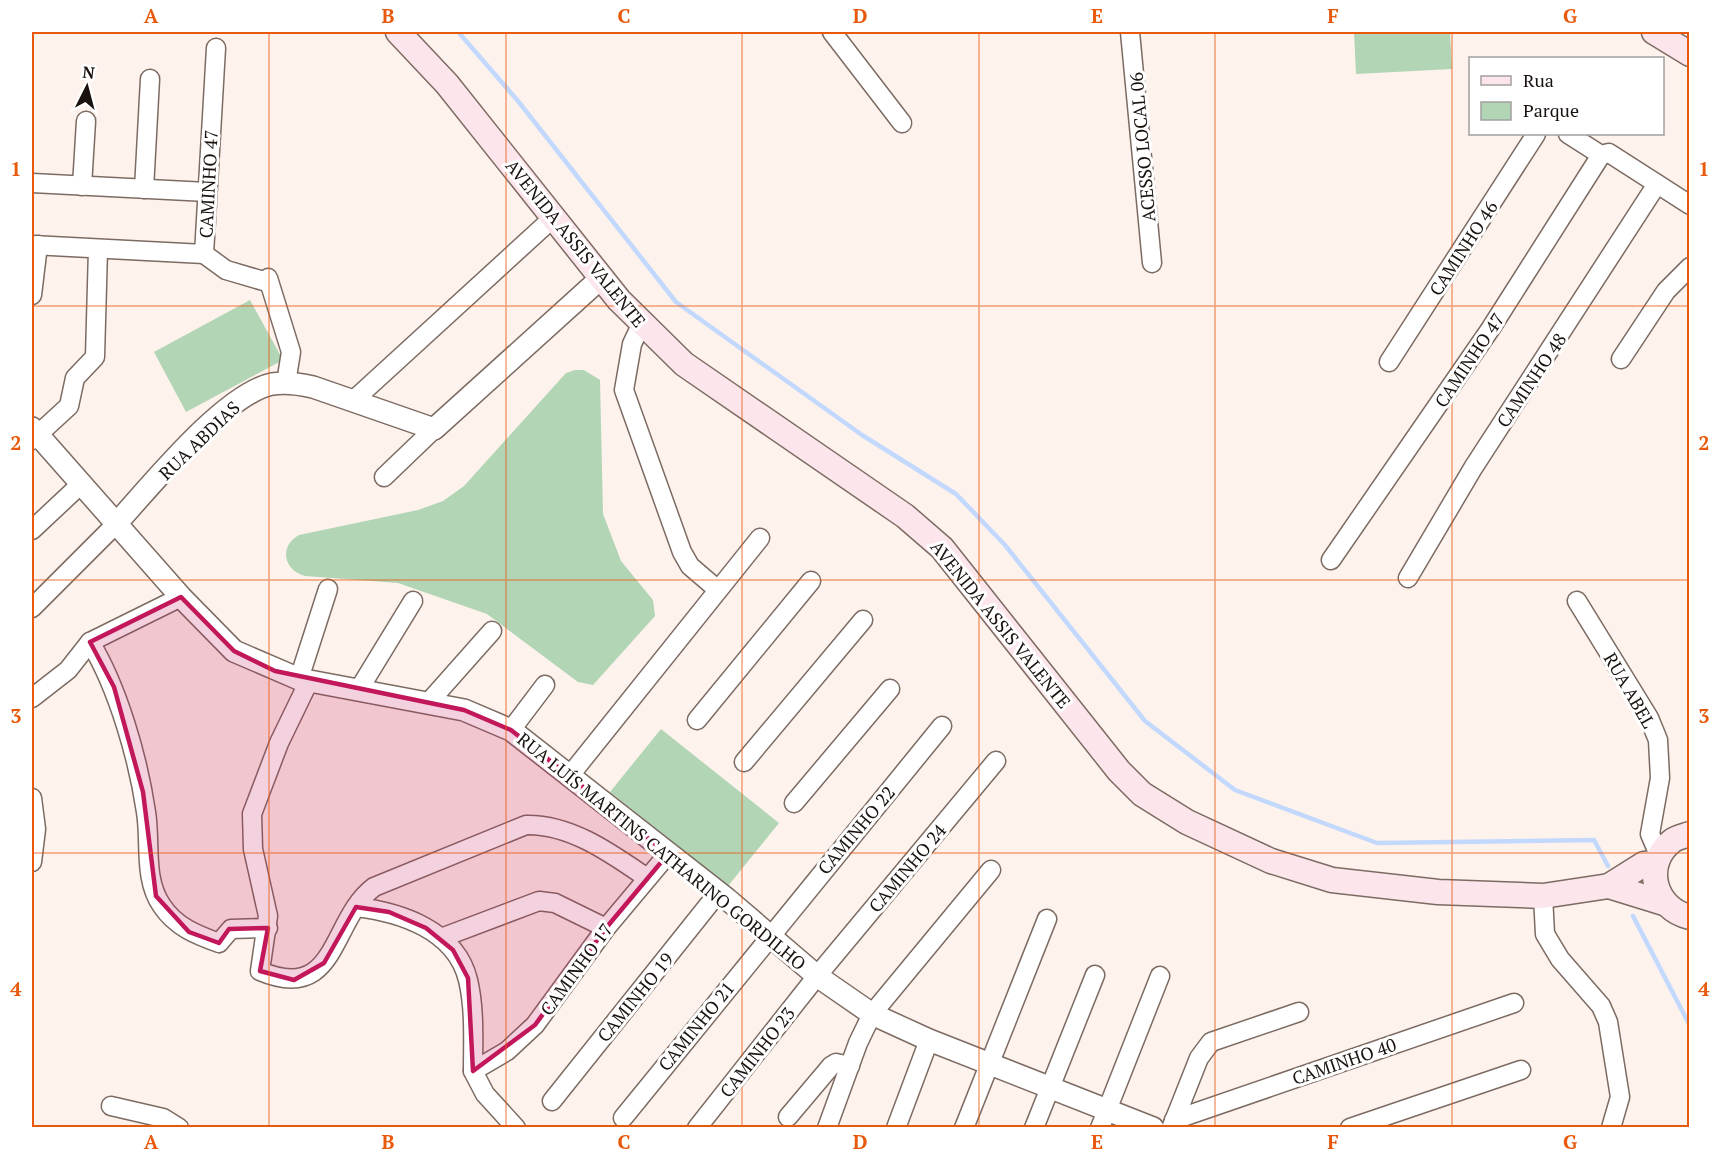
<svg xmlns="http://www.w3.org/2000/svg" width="1721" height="1159" font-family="'PT Serif',serif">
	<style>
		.green { fill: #b1d5b5 }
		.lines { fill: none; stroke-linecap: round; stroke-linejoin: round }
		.stream { stroke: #c2d8fd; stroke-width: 4.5 }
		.minor-casing { stroke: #7c6b62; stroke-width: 21 }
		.tertiary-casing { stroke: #7c6b62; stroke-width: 24 }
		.secondary-casing { stroke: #7c6b62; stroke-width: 27 }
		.minor { stroke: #fff; stroke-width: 18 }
		.tertiary { stroke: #fff; stroke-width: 21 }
		.secondary { stroke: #fce6ec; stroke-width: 24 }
		.marked { fill: #c2185b; fill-opacity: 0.2; stroke: #c2185b; stroke-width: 4.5; stroke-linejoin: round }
		.grid { fill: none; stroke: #e8590c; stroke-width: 1.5; stroke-opacity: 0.55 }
		.labels { text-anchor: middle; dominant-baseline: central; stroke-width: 6; stroke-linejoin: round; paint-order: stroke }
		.street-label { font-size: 18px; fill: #19120f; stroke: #fff }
		.neatline { fill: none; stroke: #e8590c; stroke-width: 2 }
		.grid-label { font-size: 20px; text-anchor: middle; font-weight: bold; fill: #e8590c }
	</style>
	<rect width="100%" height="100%" fill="#fef2ec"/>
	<g class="green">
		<polygon points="1354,32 1450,32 1452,69 1356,74"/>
		<polygon points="250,300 283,360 186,412 154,352"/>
		<path d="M575 370H584L600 380 603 514 621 561 653 600 655 616 593 685 578 682 487 614 398 583 305 576C283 570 279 546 299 535L418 510 443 501 464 486 566 373Z"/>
		<polygon points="661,729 779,823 728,886 610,792"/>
	</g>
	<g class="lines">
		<g class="stream">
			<polyline points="460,34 518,101 676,302 862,435 956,494 1005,545 1145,721 1235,790 1377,843 1594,840 1608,866"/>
			<polyline points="1633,916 1688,1022"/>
		</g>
		<defs>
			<g id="minor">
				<polyline points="832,32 902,123"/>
				<polyline points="1130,32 1152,263"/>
				<polyline points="1568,134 1601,155 1609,153 1690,205"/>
				<polyline points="32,183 207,192"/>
				<polyline points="82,186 86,121"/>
				<polyline points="144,189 150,79"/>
				<polyline points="32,245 204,254 216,48"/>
				<polyline points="204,254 226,270 267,282"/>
				<polyline points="268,278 291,352 286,383"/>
				<polyline points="32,295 38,245"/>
				<polyline points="641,325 632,344 624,390 682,552 690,566 718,590"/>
				<polyline points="1621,359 1666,291 1690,267"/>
				<polyline points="1389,362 1536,134"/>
				<polyline points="355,399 554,217"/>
				<polyline points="32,440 69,406 75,378 95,357 98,249"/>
				<polyline points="384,477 434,429"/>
				<polyline points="32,530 80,485"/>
				<polyline points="1331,560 1491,328 1601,155"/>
				<polyline points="1408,578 1473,468 1657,184"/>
				<polyline points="1577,601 1649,718 1658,740 1660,778 1650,834 1659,855"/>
				<polyline points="32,608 116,524"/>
				<path d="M90 642C118 688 138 758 146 812 151 842 143 879 162 906 176 927 197 935 219 943L231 929 268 928"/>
				<polyline points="299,679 328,589"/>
				<path d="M309 681 279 743 252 814 253 849 268 916 260 971C338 1004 330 920 374 887L526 825C571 824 612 854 647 878"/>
				<polyline points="358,691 413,601"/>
				<polyline points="32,698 68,670 90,642 181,597"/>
				<polyline points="429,702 492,631"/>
				<polyline points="697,720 811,581"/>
				<polyline points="511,730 545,685"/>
				<polyline points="744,762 863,620"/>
				<polyline points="571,774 760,538"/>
				<polyline points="32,798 36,829 32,862"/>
				<polyline points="794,803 890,689"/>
				<polyline points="1543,896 1545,934 1560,959 1601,1006 1608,1022 1620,1097 1611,1128"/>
				<path d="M356 907C400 912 456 930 468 980 475 1009 473 1042 473 1071L485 1094 516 1128"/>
				<polyline points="441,938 539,901 555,903 606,928"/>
				<polyline points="473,1071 507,1051 535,1025 606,928 668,854"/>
				<polyline points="552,1101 718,893"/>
				<polyline points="111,1106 163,1118 179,1128"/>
				<polyline points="788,1117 831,1066 836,1063 850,1066"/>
				<polyline points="623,1118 942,726"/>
				<polyline points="1174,1120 1514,1003"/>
				<polyline points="1172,1126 1199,1058 1211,1042 1299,1012"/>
				<polyline points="697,1128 817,976 996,761"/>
				<polyline points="827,1128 858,1043 872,1014 991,870"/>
				<polyline points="896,1128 929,1040"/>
				<polyline points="964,1128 1047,919"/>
				<polyline points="1034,1128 1095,975"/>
				<polyline points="1100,1128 1160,976"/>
				<polyline points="1350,1128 1521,1070"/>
			</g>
			<g id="tertiary">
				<polyline points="32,428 181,597 234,651 299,679 464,710 511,730 727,899 817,976 872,1014 929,1040 1153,1128"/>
				<path d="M116 524C150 487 224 394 272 384 286 382 300 384 313 387L434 429 601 278"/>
			</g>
			<g id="secondary">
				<polyline points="398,32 447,84 619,300 684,364 905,516 942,548 1119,771 1142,794 1187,822 1271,861 1332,880 1438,892 1543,896 1609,886 1664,903"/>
				<polyline points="1654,32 1690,54"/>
				<path d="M1690 834C1684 836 1677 837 1672 841 1642 864 1654 909 1690 917"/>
				<polyline points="1609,886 1644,864 1656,863"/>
			</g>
		</defs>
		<use href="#minor" class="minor-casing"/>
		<use href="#tertiary" class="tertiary-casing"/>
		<use href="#secondary" class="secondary-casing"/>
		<use href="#minor" class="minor"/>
		<use href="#tertiary" class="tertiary"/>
		<use href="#secondary" class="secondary"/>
	</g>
	<path class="marked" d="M181 597 234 651 275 671 464 710 511 730 668 854 606 928 535 1025 473 1071 468 978 453 950 426 928 389 912 356 907 324 963 294 980 260 971 268 928 229 929 219 943 189 932 156 896 143 792 114 687 90 642Z"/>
	<path class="grid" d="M269 32V1128M506 32V1128M742 32V1128M979 32V1128M1215 32V1128M1452 32V1128M32 306H1690M32 580H1690M32 853H1690"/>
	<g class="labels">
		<g class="street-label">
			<text transform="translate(1142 147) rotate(-95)">ACESSO LOCAL 06</text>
			<text transform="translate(208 184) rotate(-87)">CAMINHO 47</text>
			<text transform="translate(576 243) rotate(51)">AVENIDA ASSIS VALENTE</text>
			<text transform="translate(1463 248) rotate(-57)">CAMINHO 46</text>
			<text transform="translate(1469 360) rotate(-56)">CAMINHO 47</text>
			<text transform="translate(1531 380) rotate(-56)">CAMINHO 48</text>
			<text transform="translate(199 440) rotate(-44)">RUA ABDIAS</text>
			<text transform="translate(1001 624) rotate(51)">AVENIDA ASSIS VALENTE</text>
			<text transform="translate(1630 690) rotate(60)">RUA ABEL</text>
			<text transform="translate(856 830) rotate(-50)">CAMINHO 22</text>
			<text transform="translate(662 851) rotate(39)">RUA LUÍS MARTINS CATHARINO GORDILHO</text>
			<text transform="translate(907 868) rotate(-50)">CAMINHO 24</text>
			<text transform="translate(576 969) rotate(-54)">CAMINHO 17</text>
			<text transform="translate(635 997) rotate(-51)">CAMINHO 19</text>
			<text transform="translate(696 1026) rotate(-51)">CAMINHO 21</text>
			<text transform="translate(757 1052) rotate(-52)">CAMINHO 23</text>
			<text transform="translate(1344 1061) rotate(-19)">CAMINHO 40</text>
		</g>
	</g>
	<rect width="1721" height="1159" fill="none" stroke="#ffffff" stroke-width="66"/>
	<rect x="1469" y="57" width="195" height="78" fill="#ffffff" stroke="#a3a09f" stroke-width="1.5"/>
	<rect x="1481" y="76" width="30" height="9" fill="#fce6ec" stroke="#a3a09f" stroke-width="1.5"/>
	<text x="1523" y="87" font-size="18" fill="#19120f">Rua</text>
	<rect x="1481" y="102" width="30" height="18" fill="#b1d5b5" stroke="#a3a09f" stroke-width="1.5"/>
	<text x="1523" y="117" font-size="18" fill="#19120f">Parque</text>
	<g transform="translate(87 87) rotate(6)" stroke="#ffffff" stroke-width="4.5" paint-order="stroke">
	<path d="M0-4.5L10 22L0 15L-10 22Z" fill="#19120f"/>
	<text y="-9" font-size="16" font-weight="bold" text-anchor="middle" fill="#19120f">N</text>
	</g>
	<rect x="33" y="33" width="1655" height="1093" class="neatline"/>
	<g class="grid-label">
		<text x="151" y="23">A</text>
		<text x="388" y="23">B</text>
		<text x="624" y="23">C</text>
		<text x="860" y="23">D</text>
		<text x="1097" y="23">E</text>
		<text x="1333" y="23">F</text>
		<text x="1570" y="23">G</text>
		<text x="16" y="176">1</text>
		<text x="1704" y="176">1</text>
		<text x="16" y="450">2</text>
		<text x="1704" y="450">2</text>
		<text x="16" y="723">3</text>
		<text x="1704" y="723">3</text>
		<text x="16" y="996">4</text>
		<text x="1704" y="996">4</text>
		<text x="151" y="1149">A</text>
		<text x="388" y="1149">B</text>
		<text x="624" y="1149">C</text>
		<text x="860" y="1149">D</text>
		<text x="1097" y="1149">E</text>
		<text x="1333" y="1149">F</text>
		<text x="1570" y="1149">G</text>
	</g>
</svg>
